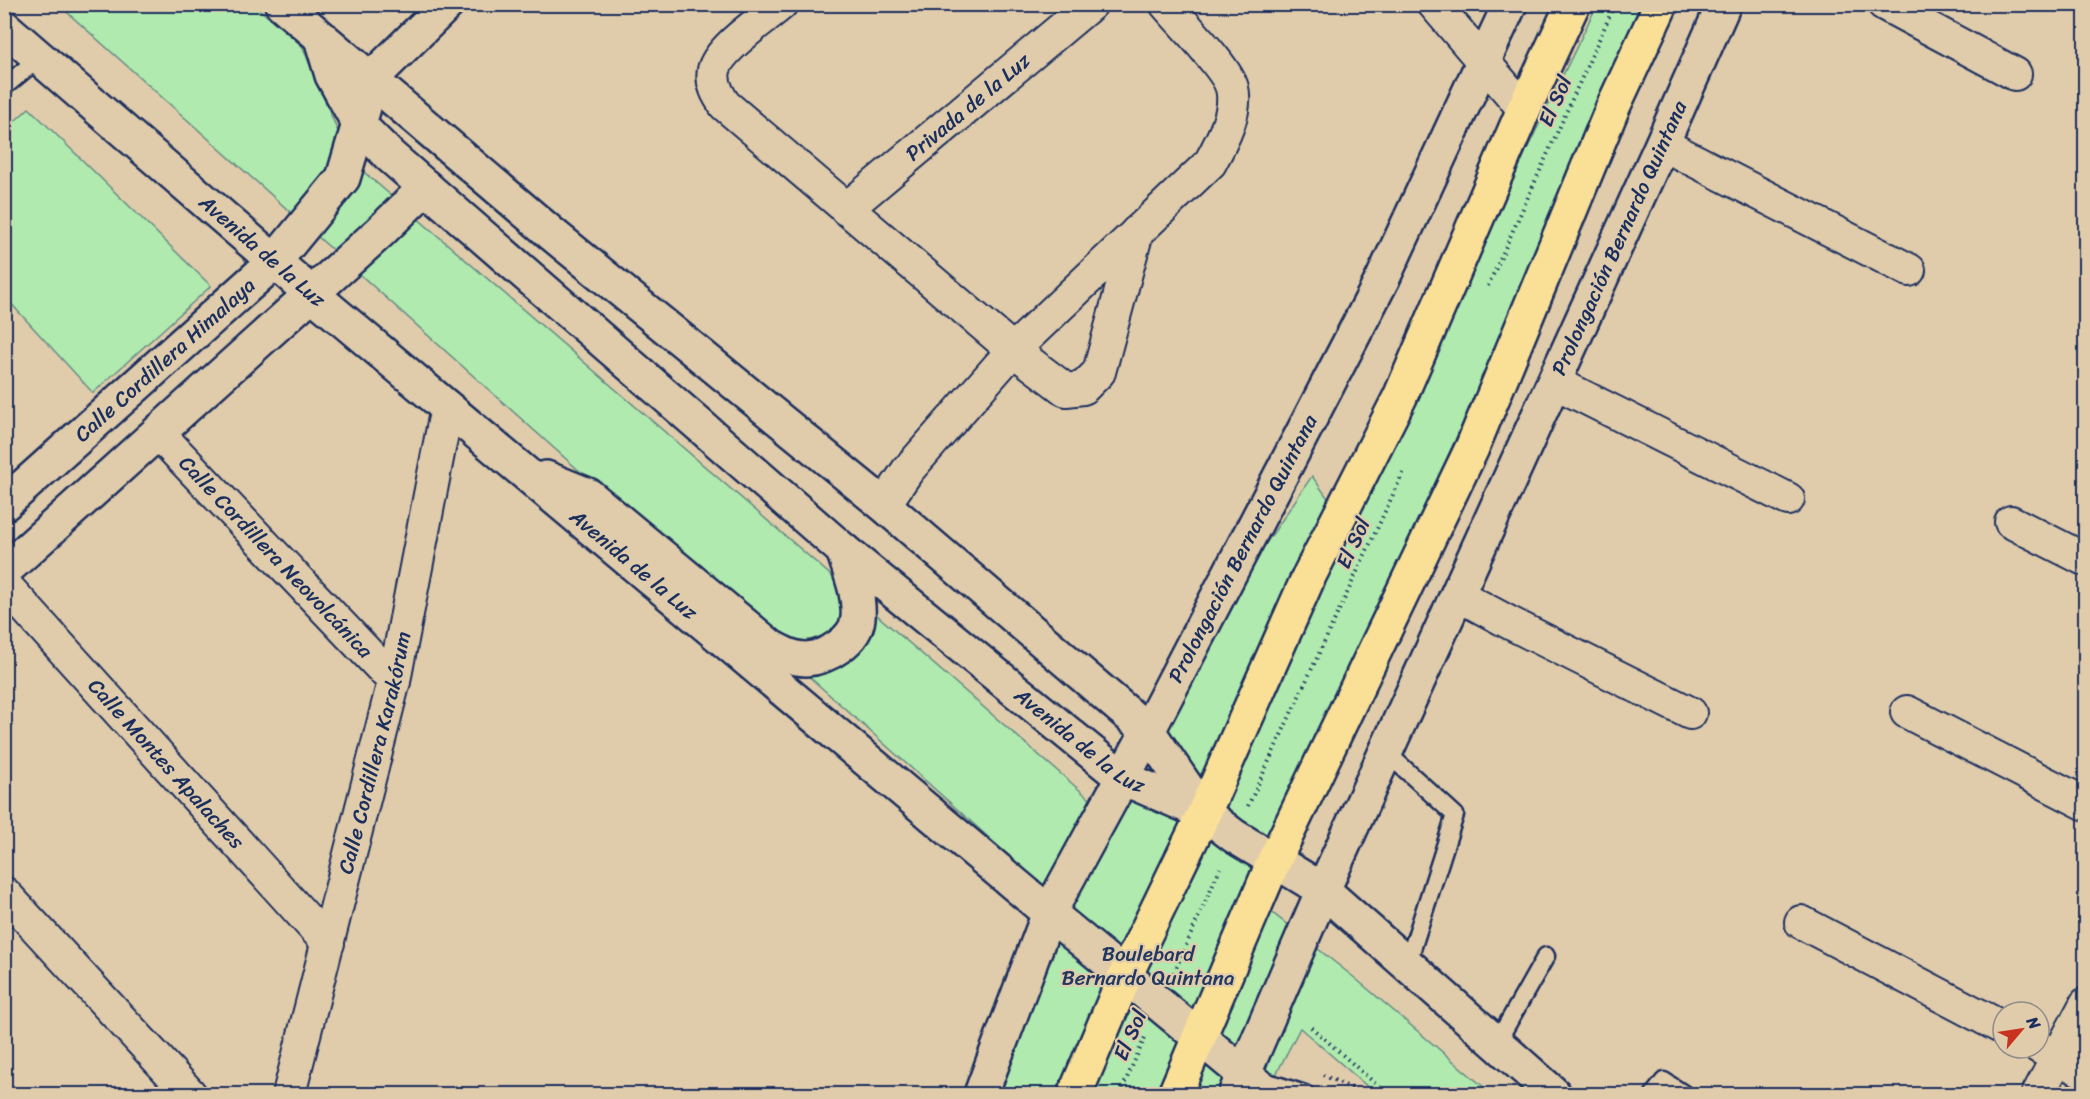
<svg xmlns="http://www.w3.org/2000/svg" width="2090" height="1099" font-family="Sriracha,sans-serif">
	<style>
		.green { fill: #b0eaae; stroke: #668c86; stroke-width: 1.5 }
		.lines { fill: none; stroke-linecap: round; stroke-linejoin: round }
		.lane-casing { stroke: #1b2f5e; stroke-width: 21 }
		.street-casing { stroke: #1b2f5e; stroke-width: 36 }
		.secondary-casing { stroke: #1b2f5e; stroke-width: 38 }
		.primary-casing { stroke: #1b2f5e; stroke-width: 38 }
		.path { stroke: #1b2f5e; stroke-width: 4; stroke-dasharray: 1.5 4.5; stroke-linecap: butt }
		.lane { stroke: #e0ccab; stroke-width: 16 }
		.street { stroke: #e0ccab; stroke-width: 32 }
		.secondary { stroke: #e0ccab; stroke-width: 33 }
		.primary { stroke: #fadf96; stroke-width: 33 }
		.labels { text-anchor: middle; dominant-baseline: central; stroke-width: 4.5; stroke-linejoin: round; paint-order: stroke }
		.street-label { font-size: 21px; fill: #1b2f5e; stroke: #e0ccab }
		.park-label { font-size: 21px; fill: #223862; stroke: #e0ccab }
	</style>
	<rect width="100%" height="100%" fill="#e0ccab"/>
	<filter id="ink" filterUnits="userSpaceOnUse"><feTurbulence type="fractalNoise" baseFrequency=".0167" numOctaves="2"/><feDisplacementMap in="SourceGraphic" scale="12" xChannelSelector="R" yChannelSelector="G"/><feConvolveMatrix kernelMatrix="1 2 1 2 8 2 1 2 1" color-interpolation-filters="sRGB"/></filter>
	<g filter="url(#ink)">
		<g class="green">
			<polygon points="59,5 254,5 302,46 350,160 1091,800 1312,476 1334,507 1431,347 1597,5 1652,5 1436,482 1361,663 1256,900 1356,979 1492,1094 1376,1094 1300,1028 1266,1094 965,1094 1043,886"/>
			<polygon points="29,108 211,286 93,393 5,297 5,130"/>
		</g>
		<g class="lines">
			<defs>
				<g id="lane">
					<polyline points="4,87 39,58"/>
					<polyline points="1386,752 1455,815 1407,965"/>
					<polyline points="1496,1044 1546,956"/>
					<polyline points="1262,1080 1305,1094"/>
					<polyline points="1654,1094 1664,1081 1684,1094"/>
				</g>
				<g id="street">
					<path d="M781 4C764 19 719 48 714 70 711 83 718 95 725 105L1013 350 1066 390 1083 388 1099 372 1137 232"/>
					<polyline points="1434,4 1524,109"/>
					<polyline points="1884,4 2015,74"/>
					<polyline points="1662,144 1909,270"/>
					<path id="s1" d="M846 209 1091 4"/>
					<polyline points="1554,382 1788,499"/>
					<path id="s2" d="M158 433 394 681"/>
					<path d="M884 505 908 470 1013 350 1210 163C1221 143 1238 112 1232 88 1227 68 1181 22 1166 4"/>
					<polyline points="2011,522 2086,560"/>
					<path id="s3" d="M4 584 328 943"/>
					<polyline points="1458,595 1510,623 1690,713"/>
					<polyline points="1907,712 2086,804"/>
					<polyline points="4,893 190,1094"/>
					<polyline points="1801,922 2003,1028"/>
					<polyline points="2039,1047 2086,1073"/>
					<path id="s4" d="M289 1094 394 681 447 407"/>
					<polyline points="2038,1094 2086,1004"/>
				</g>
				<g id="secondary">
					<polyline points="282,4 552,234 884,505 1148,731 1204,813"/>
					<path id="s5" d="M4 27 312 294 1049 913 1268 1094"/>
					<path id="s6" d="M321 38 332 75 360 126 390 156 843 550 1123 778 1204 813 1234 836 1323 890 1554 1094"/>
					<polyline points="371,79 447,4"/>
					<path d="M546 478 588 495 771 647C782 653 793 659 806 659 827 658 856 640 858 618 860 595 850 572 843 550"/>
					<path id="s7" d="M4 504 274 262 343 178 364 107"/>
					<polyline points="4,571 380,232 426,187"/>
					<path id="s8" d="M1236 1092 1323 890 1662 144 1724 4"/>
					<path id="s9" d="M981 1094 1049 913 1148 731 1383 278 1510 4"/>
				</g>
				<g id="primary">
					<polyline points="1075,1094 1125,976 1204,813 1309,576 1400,397 1524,109 1573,4"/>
					<polyline points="1175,1094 1274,861 1472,448 1613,107 1661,4"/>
				</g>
			</defs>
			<use href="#lane" class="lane-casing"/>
			<use href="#street" class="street-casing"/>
			<use href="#secondary" class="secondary-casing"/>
			<use href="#primary" class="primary-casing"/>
			<g class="path">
				<polyline points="1488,286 1615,4"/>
				<polyline points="1248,806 1403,473"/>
				<polyline points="1174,973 1220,868"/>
				<polyline points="1311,1027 1387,1094"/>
				<polyline points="1323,1075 1351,1088 1347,1094"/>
				<polyline points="1120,1094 1146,1035"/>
			</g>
			<use href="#lane" class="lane"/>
			<use href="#street" class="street"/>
			<use href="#secondary" class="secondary"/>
			<use href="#primary" class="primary"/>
		</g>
	</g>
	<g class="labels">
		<g class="street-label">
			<text transform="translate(1555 101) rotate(-66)">El Sol</text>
			<text stroke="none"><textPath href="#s1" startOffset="159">Privada de la Luz</textPath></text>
			<text stroke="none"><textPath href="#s8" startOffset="936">Prolongación Bernardo Quintana</textPath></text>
			<text stroke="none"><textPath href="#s5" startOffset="342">Avenida de la Luz</textPath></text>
			<text stroke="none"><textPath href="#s7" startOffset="216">Calle Cordillera Himalaya</textPath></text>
			<text transform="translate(1353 543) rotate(-65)">El Sol</text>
			<text stroke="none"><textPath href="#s9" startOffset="606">Prolongación Bernardo Quintana</textPath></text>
			<text stroke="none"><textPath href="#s2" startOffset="171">Calle Cordillera Neovolcánica</textPath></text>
			<text stroke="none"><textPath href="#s5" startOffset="828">Avenida de la Luz</textPath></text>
			<text stroke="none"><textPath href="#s6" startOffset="1044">Avenida de la Luz</textPath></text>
			<text stroke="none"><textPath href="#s4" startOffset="352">Calle Cordillera Karakórum</textPath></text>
			<text stroke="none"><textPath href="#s3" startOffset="242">Calle Montes Apalaches</textPath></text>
			<text transform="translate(1130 1035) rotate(-66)">El Sol</text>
		</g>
		<g class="park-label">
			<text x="1148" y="954">Boulebard<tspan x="1148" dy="24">Bernardo Quintana</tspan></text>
		</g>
	</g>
	<rect width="2090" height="1099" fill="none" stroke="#e0ccab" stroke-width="24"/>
	<rect x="12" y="12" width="2066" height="1075" fill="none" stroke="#1b2f5e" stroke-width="2" filter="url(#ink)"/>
	<g transform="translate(2021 1030) rotate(61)"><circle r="28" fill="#e0ccab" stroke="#918d8c" stroke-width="1.5"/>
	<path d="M0-4.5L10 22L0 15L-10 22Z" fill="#c8321e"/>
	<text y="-9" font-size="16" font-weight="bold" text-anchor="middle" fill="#1b2f5e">N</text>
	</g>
</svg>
